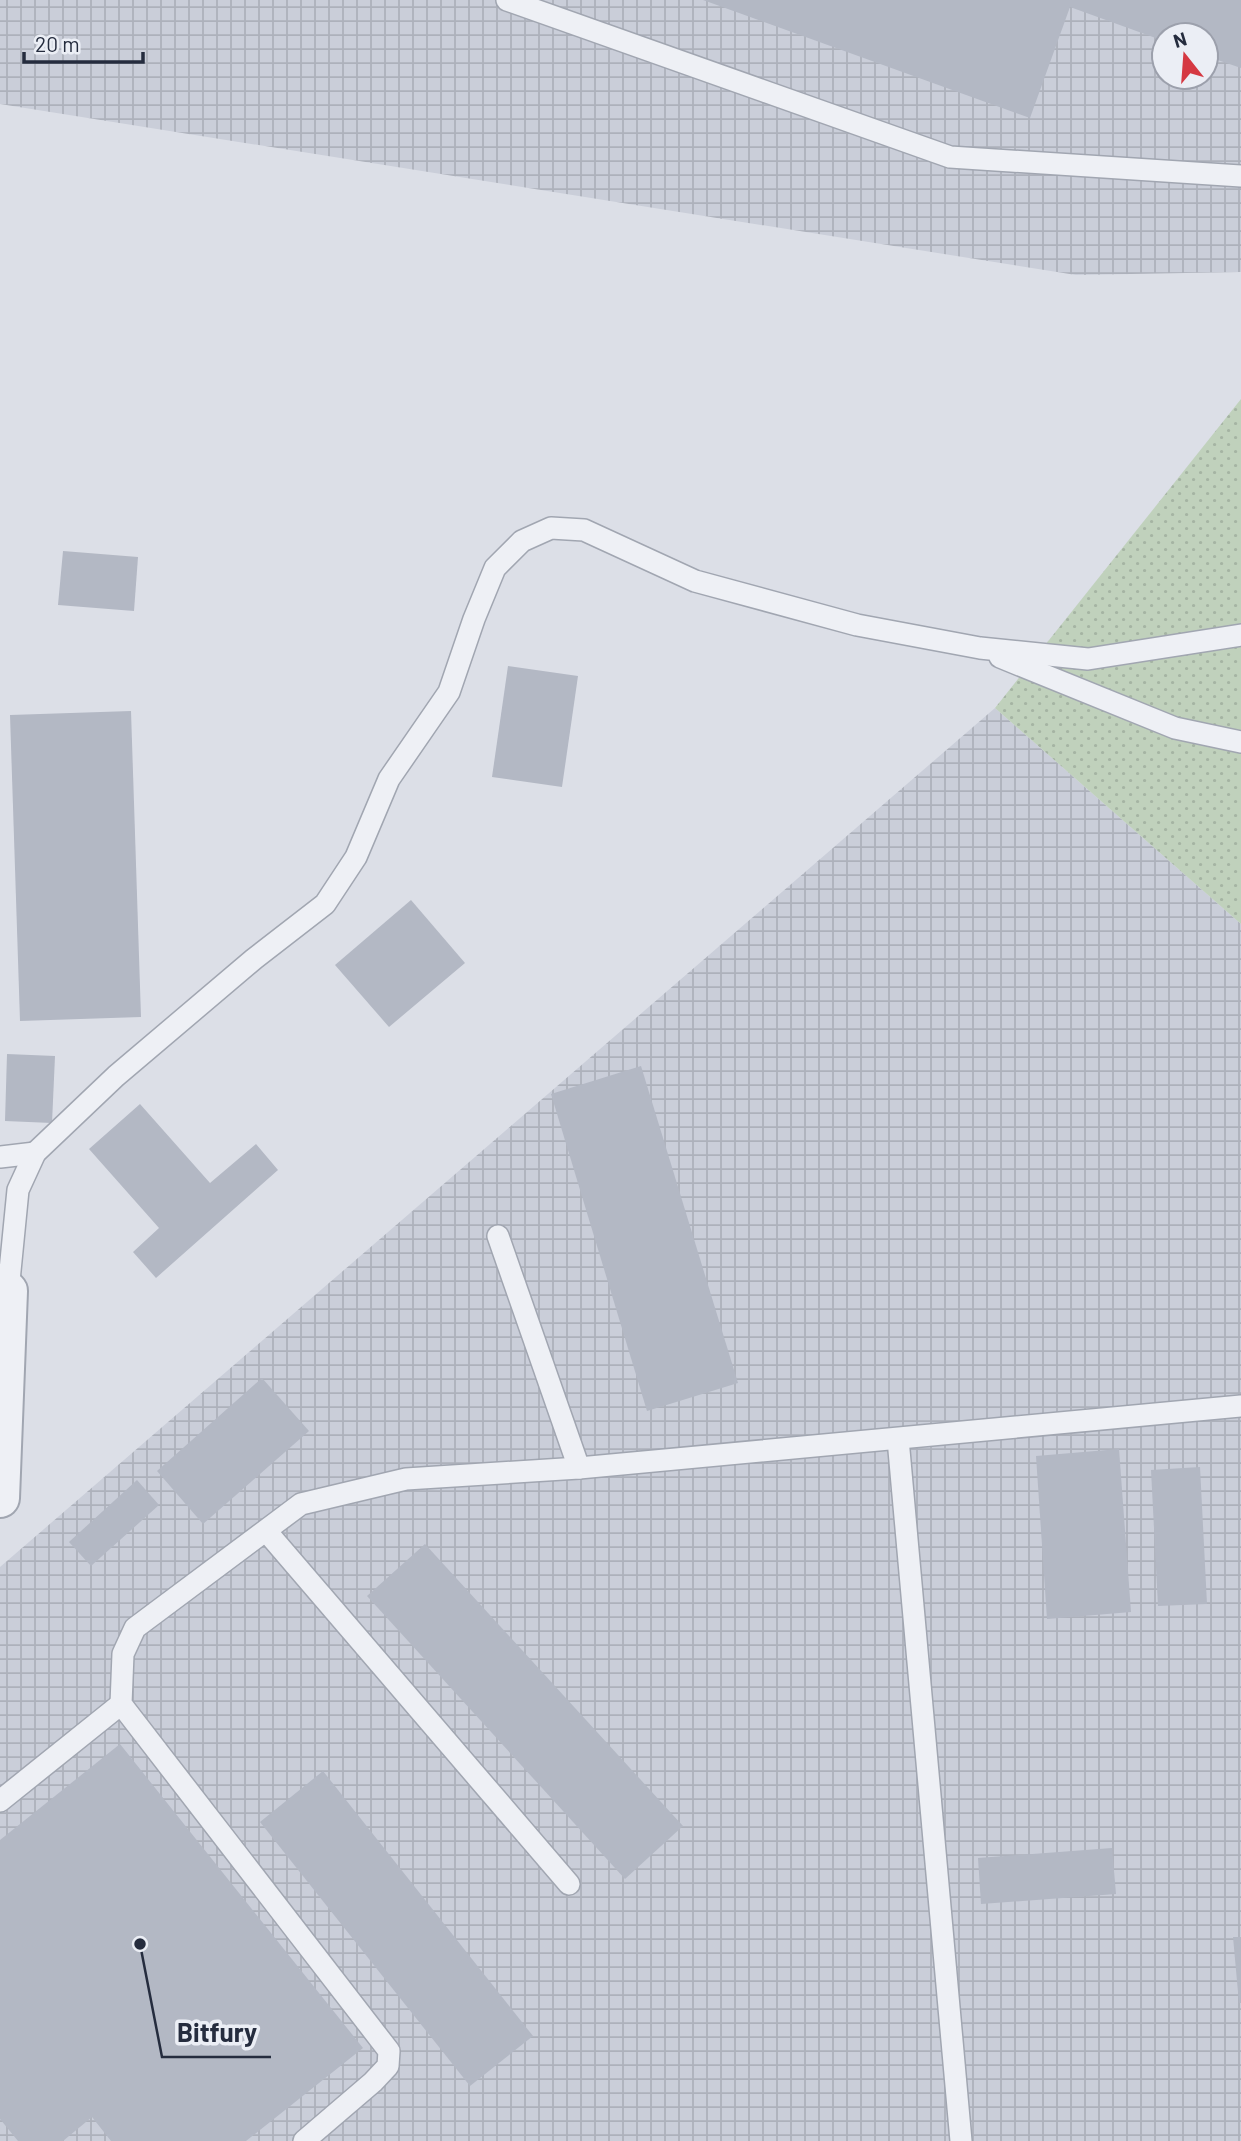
<svg xmlns="http://www.w3.org/2000/svg" width="1241" height="2141" font-family="Barlow,sans-serif">
	<style>
		.industrial { fill: url(#industrial-grid); fill-rule: evenodd }
		.grass { fill: url(#grass-dots) }
		.building { fill: #b3b8c4 }
		.lines { fill: none; stroke-linecap: round; stroke-linejoin: round }
		.lane-casing { stroke: #a1a6b1; stroke-width: 24 }
		.street-casing { stroke: #a1a6b1; stroke-width: 42 }
		.lane { stroke: #eef0f5; stroke-width: 21 }
		.street { stroke: #eef0f5; stroke-width: 38 }
		.leader { fill: none; stroke: #252c3e; stroke-width: 2.5 }
		.callout-dot { fill: #252c3e; stroke: #ebeef5; stroke-width: 2.5 }
		.callout-label { font-size: 26px; text-anchor: middle; font-weight: bold; fill: #252c3e; stroke: #ebeef5; stroke-width: 7; stroke-linejoin: round; paint-order: stroke }
	</style>
	<defs>
		<pattern id="industrial-grid" width="8" height="8" patternUnits="userSpaceOnUse" patternTransform="scale(1.75)"><rect width="8" height="8" fill="#caced9"/><path d="M0 4h8M4 0v8" fill="none" stroke="#adb1bb"/></pattern>
		<pattern id="grass-dots" width="8" height="8" patternUnits="userSpaceOnUse" patternTransform="scale(1.75)"><rect width="8" height="8" fill="#c0d1bc"/><path d="M2 2h.1M6 6h.1" fill="none" stroke="#a5b4a3" stroke-width="1.8" stroke-linecap="round"/></pattern>
	</defs>
	<rect width="100%" height="100%" fill="#dcdfe7"/>
	<g class="industrial">
		<path d="M0 0H1241V272L1076 275 0 104ZM1164 35H1206V77H1164Z"/>
		<polygon points="995,708 1241,924 1241,2141 0,2141 0,1567"/>
	</g>
	<polygon class="grass" points="1241,399 1241,924 995,708"/>
	<g class="building">
		<polygon points="703,0 1241,0 1241,68 1206,56 1206,35 1164,35 1164,41 1070,7 1030,118"/>
		<polygon points="63,551 138,557 134,611 58,605"/>
		<polygon points="508,666 578,676 562,787 492,777"/>
		<polygon points="131,711 141,1017 20,1021 10,715"/>
		<polygon points="411,900 465,963 389,1027 335,965"/>
		<polygon points="7,1054 55,1056 52,1123 5,1121"/>
		<polygon points="641,1066 738,1383 647,1411 551,1094"/>
		<polygon points="140,1104 210,1183 256,1144 278,1170 156,1278 133,1252 159,1228 89,1149"/>
		<polygon points="262,1378 309,1431 203,1524 157,1471"/>
		<polygon points="1119,1449 1131,1612 1047,1619 1036,1456"/>
		<polygon points="1200,1467 1207,1604 1158,1606 1151,1470"/>
		<polygon points="137,1480 159,1505 91,1566 69,1542"/>
		<polygon points="425,1544 683,1826 625,1879 367,1596"/>
		<polygon points="120,1744 363,2048 246,2141 111,2141 92,2117 63,2141 18,2141 0,2119 0,1840"/>
		<polygon points="323,1771 533,2036 470,2086 260,1822"/>
		<polygon points="1112,1848 1116,1894 981,1904 978,1858"/>
		<polygon points="1233,1937 1241,1937 1241,2003 1239,2003"/>
	</g>
	<g class="lines">
		<defs>
			<g id="lane">
				<polyline points="507,0 950,157 1241,176"/>
				<polyline points="1000,657 1175,728 1241,742"/>
				<polyline points="0,1157 35,1153"/>
				<polyline points="498,1236 579,1468"/>
				<polyline points="8,1291 18,1190 35,1153 116,1076 254,959 325,904 356,857 389,779 449,692 474,619 495,568 522,541 551,528 584,530 695,581 857,625 980,648 1088,659 1241,635"/>
				<polyline points="898,1439 961,2141"/>
				<polyline points="267,1532 569,1884"/>
				<polyline points="0,1801 121,1704"/>
				<polyline points="304,2141 373,2082 388,2066 389,2051 121,1704 123,1654 135,1628 301,1504 406,1479 579,1468 1241,1406"/>
			</g>
			<polyline id="street" points="0,1283 8,1291 0,1498"/>
		</defs>
		<use href="#lane" class="lane-casing"/>
		<use href="#street" class="street-casing"/>
		<use href="#lane" class="lane"/>
		<use href="#street" class="street"/>
	</g>
	<path class="leader" d="M140 1944L162 2057H271"/>
	<circle class="callout-dot" cx="140" cy="1944" r="7"/>
	<g class="callout-label">
		<text x="217" y="2042">Bitfury</text>
	</g>
	<g transform="translate(1185 56) rotate(343)"><circle r="33" fill="#ebeef5" stroke="#9ca0ac" stroke-width="2"/>
	<path d="M0-5L12 26L0 18L-12 26Z" fill="#d53842"/>
	<text y="-10" font-size="19" font-weight="bold" text-anchor="middle" fill="#252c3e">N</text>
	</g>
	<path d="M24 52v10h119v-10" fill="none" stroke="#252c3e" stroke-width="3.5"/>
	<text x="35" y="52" font-size="21" fill="#252c3e" stroke="#ebeef5" stroke-width="5" paint-order="stroke">20 m</text>
</svg>
